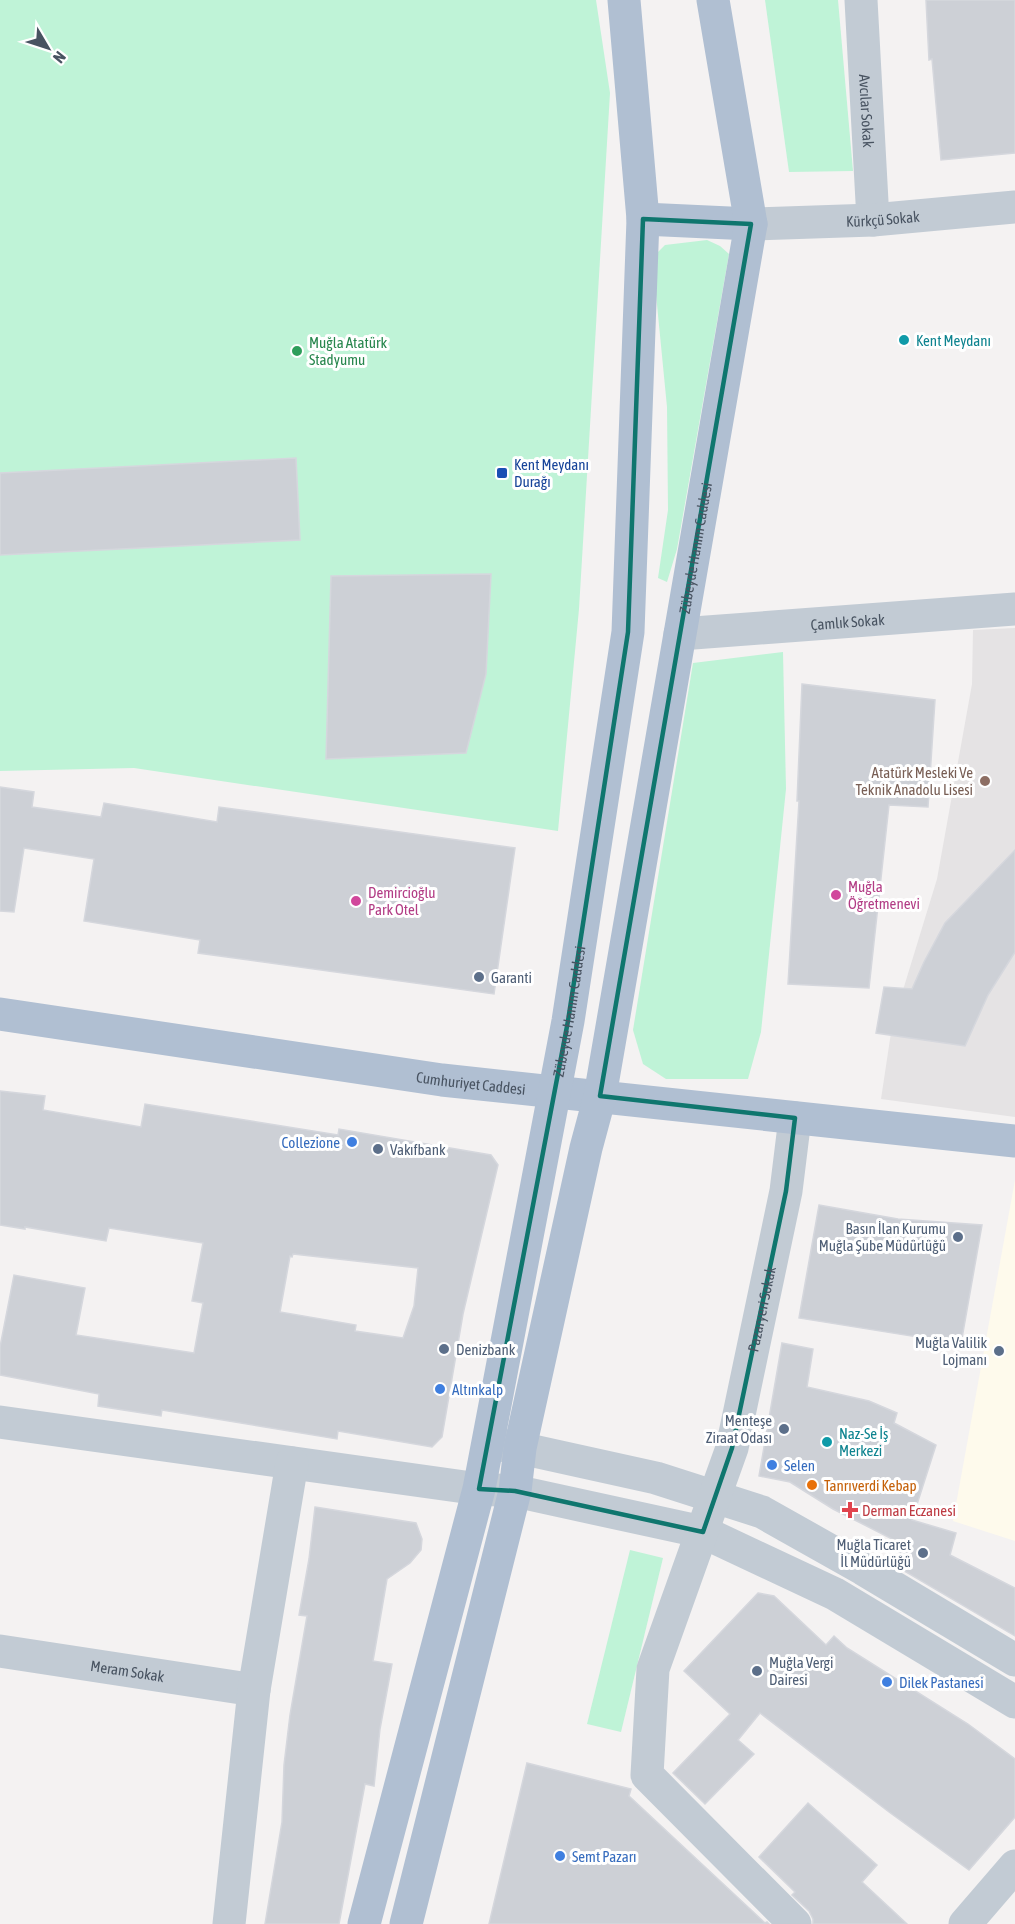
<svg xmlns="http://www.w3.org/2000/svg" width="1015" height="1924" font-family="'Asap Condensed',sans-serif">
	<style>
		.commercial { fill: #fefaec }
		.education { fill: #e5e3e4 }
		.green { fill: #bff3d7 }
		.building { fill: #cdd0d6; stroke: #d5d7dd; stroke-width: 1.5; fill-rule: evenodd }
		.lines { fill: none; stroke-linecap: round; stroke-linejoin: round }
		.minor { stroke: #c2cbd4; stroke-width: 33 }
		.major { stroke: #b0bfd2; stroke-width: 33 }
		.marked { fill: none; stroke: #0f766e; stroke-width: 4.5; stroke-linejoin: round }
		.culture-dot { fill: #0f9aa8; stroke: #fff; stroke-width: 2 }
		.leisure-dot { fill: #2e9e5b; stroke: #fff; stroke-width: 2 }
		.transit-dot { fill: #1a4fb4; stroke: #fff; stroke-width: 2 }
		.education-dot { fill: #8d6e63; stroke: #fff; stroke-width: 2 }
		.hotel-dot { fill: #d1479c; stroke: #fff; stroke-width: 2 }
		.service-dot { fill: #5c6f8a; stroke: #fff; stroke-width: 2 }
		.shop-dot { fill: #3f7fe0; stroke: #fff; stroke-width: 2 }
		.food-dot { fill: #e8710a; stroke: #fff; stroke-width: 2 }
		.health-dot { fill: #e0444e; stroke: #fff; stroke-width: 2 }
		.labels { text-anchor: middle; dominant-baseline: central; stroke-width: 6; stroke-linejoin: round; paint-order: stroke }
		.street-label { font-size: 15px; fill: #485361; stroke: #fff }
		.culture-label { font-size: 15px; fill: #0d838f; stroke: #fff; text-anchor: start }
		.leisure-label { font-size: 15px; fill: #27864d; stroke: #fff; text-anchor: start }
		.transit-label { font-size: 15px; fill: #164399; stroke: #fff; text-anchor: start }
		.education-label { font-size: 15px; fill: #785e54; stroke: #fff; text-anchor: end }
		.hotel-label { font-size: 15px; fill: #b23c85; stroke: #fff; text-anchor: start }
		.service-label { font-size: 15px; fill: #4e5e75; stroke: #fff; text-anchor: start }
		.shop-label { font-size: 15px; fill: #366cbe; stroke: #fff; text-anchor: start }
		.food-label { font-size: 15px; fill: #c56008; stroke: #fff; text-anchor: start }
		.health-label { font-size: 15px; fill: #be3a42; stroke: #fff; text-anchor: start }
	</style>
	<rect width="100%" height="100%" fill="#f4f2f2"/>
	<polygon class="commercial" points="1015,1180 1015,1541 953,1521"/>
	<polygon class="education" points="1015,628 1015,1117 881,1099 892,1026 937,879 972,684 973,630"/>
	<g class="green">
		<polygon points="0,0 596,0 610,93 579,609 558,831 134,768 0,771"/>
		<polygon points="765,0 838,0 853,171 789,172"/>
		<polygon points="707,240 720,246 729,254 677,549 667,582 658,578 668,510 667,407 654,274 655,255 665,245"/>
		<polygon points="783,652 786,789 761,1032 748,1079 666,1079 643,1064 633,1030 693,663"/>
		<polygon points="630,1550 663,1558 621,1732 587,1724"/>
	</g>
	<g class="building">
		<polygon points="926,0 1015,0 1015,153 941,160 932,59 929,60"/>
		<polygon points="296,458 300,540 0,555 0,473"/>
		<polygon points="491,574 486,674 466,753 326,759 331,576"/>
		<polygon points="802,684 935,700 928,807 889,805 869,988 788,984 799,801 797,801"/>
		<polygon points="0,787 34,792 32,807 101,817 104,803 217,822 219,807 515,848 494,994 198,953 200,940 84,921 94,859 24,848 14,912 0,911"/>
		<polygon points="1015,850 1015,952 988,995 965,1046 876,1033 884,987 912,989 924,962 945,923"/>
		<path d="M0 1091 45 1096 43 1110 141 1127 145 1104 338 1135 339 1129 491 1155 498 1165 463 1314 442 1437 432 1447 338 1431 337 1439 162 1410 161 1416 98 1406 99 1394 0 1375V1347L14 1275 85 1288 76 1335 194 1353 203 1303 192 1301 203 1243 109 1228 106 1241 25 1227V1229L0 1225ZM293 1254 418 1268 414 1306 403 1338 355 1331 356 1325 280 1312 290 1256 292 1257Z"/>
		<polygon points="819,1205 898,1219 982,1225 961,1344 799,1318"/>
		<polygon points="782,1343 813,1349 807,1387 869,1401 897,1413 894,1423 936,1445 912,1520 956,1533 950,1555 1015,1588 1015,1636 894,1565 902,1544 833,1509 790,1482 759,1476"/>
		<polygon points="315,1507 416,1523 422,1539 421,1550 410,1563 387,1579 373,1661 392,1664 380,1729 374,1786 365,1784 339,1924 265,1924 282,1822 284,1765 290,1715 307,1616 299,1615 309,1559"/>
		<polygon points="758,1593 774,1596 826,1645 834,1636 847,1648 968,1724 1015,1759 1015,1817 969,1870 889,1812 760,1713 738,1740 754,1754 705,1804 673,1773 730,1714 684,1671"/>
		<polygon points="527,1763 631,1789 629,1796 765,1923 767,1922 769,1924 489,1924"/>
		<polygon points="808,1803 877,1865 862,1882 907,1924 813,1924 813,1919 809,1911 792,1895 795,1892 759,1857"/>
	</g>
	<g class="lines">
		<g class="minor">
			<path id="s1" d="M861 0 873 220"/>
			<path id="s2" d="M751 224 873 220 1015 207"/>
			<path id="s3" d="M680 634 1015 609"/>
			<polyline points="0,1422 479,1489 515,1491 703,1532 835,1594 1015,1702"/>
			<polyline points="493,1444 520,1448 656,1478 762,1512 863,1569 1015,1660"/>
			<path id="s4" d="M0 1651 254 1690"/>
			<polyline points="229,1924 254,1690 292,1463"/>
			<path id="s5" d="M795 1924 647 1775 653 1669 732 1448 786 1191 795 1118"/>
			<polyline points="965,1924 1015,1866"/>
		</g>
		<g class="major">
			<polyline points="643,219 751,224"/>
			<path id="s6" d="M0 1014 442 1080 1015 1141"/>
			<path id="s7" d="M364 1924 479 1489 568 1021 628 632 643 219 624 0"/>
			<path id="s8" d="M406 1924 515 1491 520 1448 586 1148 600 1096 751 224 713 0"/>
		</g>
	</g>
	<path class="marked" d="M643 219 751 224 600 1096 795 1118 786 1191 732 1448 703 1532 515 1491 479 1489 568 1021 628 632Z"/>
	<g class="culture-dot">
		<circle cx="904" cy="340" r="6"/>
		<circle cx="827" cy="1442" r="6"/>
	</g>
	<circle class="leisure-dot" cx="297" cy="351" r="6"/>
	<rect class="transit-dot" x="496" y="467" width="12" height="12" rx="3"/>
	<circle class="education-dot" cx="985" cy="781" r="6"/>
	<g class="hotel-dot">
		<circle cx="836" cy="895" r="6"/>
		<circle cx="356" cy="901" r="6"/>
	</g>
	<g class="service-dot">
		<circle cx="479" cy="977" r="6"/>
		<circle cx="378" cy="1149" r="6"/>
		<circle cx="958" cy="1237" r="6"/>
		<circle cx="444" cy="1349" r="6"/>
		<circle cx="999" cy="1351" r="6"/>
		<circle cx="784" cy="1429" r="6"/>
		<circle cx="923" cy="1553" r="6"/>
		<circle cx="757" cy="1671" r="6"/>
	</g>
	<g class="shop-dot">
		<circle cx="352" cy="1142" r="6"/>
		<circle cx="440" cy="1389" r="6"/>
		<circle cx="772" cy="1465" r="6"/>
		<circle cx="887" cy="1682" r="6"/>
		<circle cx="560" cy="1856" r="6"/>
	</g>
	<circle class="food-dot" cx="812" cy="1485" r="6"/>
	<path class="health-dot" d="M847 1501h6v6h6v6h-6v6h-6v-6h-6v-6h6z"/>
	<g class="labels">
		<g class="street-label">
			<text stroke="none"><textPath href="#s1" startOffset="111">Avcılar Sokak</textPath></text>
			<text stroke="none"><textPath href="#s2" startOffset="132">Kürkçü Sokak</textPath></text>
			<text stroke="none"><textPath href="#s8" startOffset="1407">Zübeyde Hanım Caddesi</textPath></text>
			<text stroke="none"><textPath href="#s3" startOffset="168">Çamlık Sokak</textPath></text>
			<text stroke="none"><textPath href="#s7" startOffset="936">Zübeyde Hanım Caddesi</textPath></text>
			<text stroke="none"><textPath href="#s6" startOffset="476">Cumhuriyet Caddesi</textPath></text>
			<text stroke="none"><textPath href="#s5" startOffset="693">Pazaryeri Sokak</textPath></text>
			<text stroke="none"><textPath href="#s4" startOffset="129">Meram Sokak</textPath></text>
		</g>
		<g class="culture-label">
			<text x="916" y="340">Kent Meydanı</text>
			<text x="839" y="1433">Naz-Se İş<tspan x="839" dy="17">Merkezi</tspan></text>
		</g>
		<g class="leisure-label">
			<text x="309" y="342">Muğla Atatürk<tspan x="309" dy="17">Stadyumu</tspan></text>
		</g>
		<g class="transit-label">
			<text x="514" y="464">Kent Meydanı<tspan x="514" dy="17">Durağı</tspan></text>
		</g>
		<g class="education-label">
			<text x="973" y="772">Atatürk Mesleki Ve<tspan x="973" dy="17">Teknik Anadolu Lisesi</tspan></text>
		</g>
		<g class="hotel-label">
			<text x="848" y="886">Muğla<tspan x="848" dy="17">Öğretmenevi</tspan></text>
			<text x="368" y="892">Demircioğlu<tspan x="368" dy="17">Park Otel</tspan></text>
		</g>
		<g class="service-label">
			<text x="491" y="977">Garanti</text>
			<text x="390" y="1149">Vakıfbank</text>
			<text x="946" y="1228" text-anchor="end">Basın İlan Kurumu<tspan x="946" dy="17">Muğla Şube Müdürlüğü</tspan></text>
			<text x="987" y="1342" text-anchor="end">Muğla Valilik<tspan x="987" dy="17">Lojmanı</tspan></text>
			<text x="456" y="1349">Denizbank</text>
			<text x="772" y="1420" text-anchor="end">Menteşe<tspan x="772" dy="17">Ziraat Odası</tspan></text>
			<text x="911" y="1544" text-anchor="end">Muğla Ticaret<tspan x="911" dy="17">İl Müdürlüğü</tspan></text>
			<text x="769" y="1662">Muğla Vergi<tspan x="769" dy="17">Dairesi</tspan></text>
		</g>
		<g class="shop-label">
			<text x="340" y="1142" text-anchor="end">Collezione</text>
			<text x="452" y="1389">Altınkalp</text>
			<text x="784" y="1465">Selen</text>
			<text x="899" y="1682">Dilek Pastanesi</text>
			<text x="572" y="1856">Semt Pazarı</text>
		</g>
		<g class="food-label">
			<text x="824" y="1485">Tanrıverdi Kebap</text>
		</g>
		<g class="health-label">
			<text x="862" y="1510">Derman Eczanesi</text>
		</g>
	</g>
	<g transform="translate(48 48) rotate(129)" stroke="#ffffff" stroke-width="4.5" paint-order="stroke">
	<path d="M0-4.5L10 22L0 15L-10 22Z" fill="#485361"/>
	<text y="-9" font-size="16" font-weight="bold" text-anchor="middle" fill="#485361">N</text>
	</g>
</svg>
